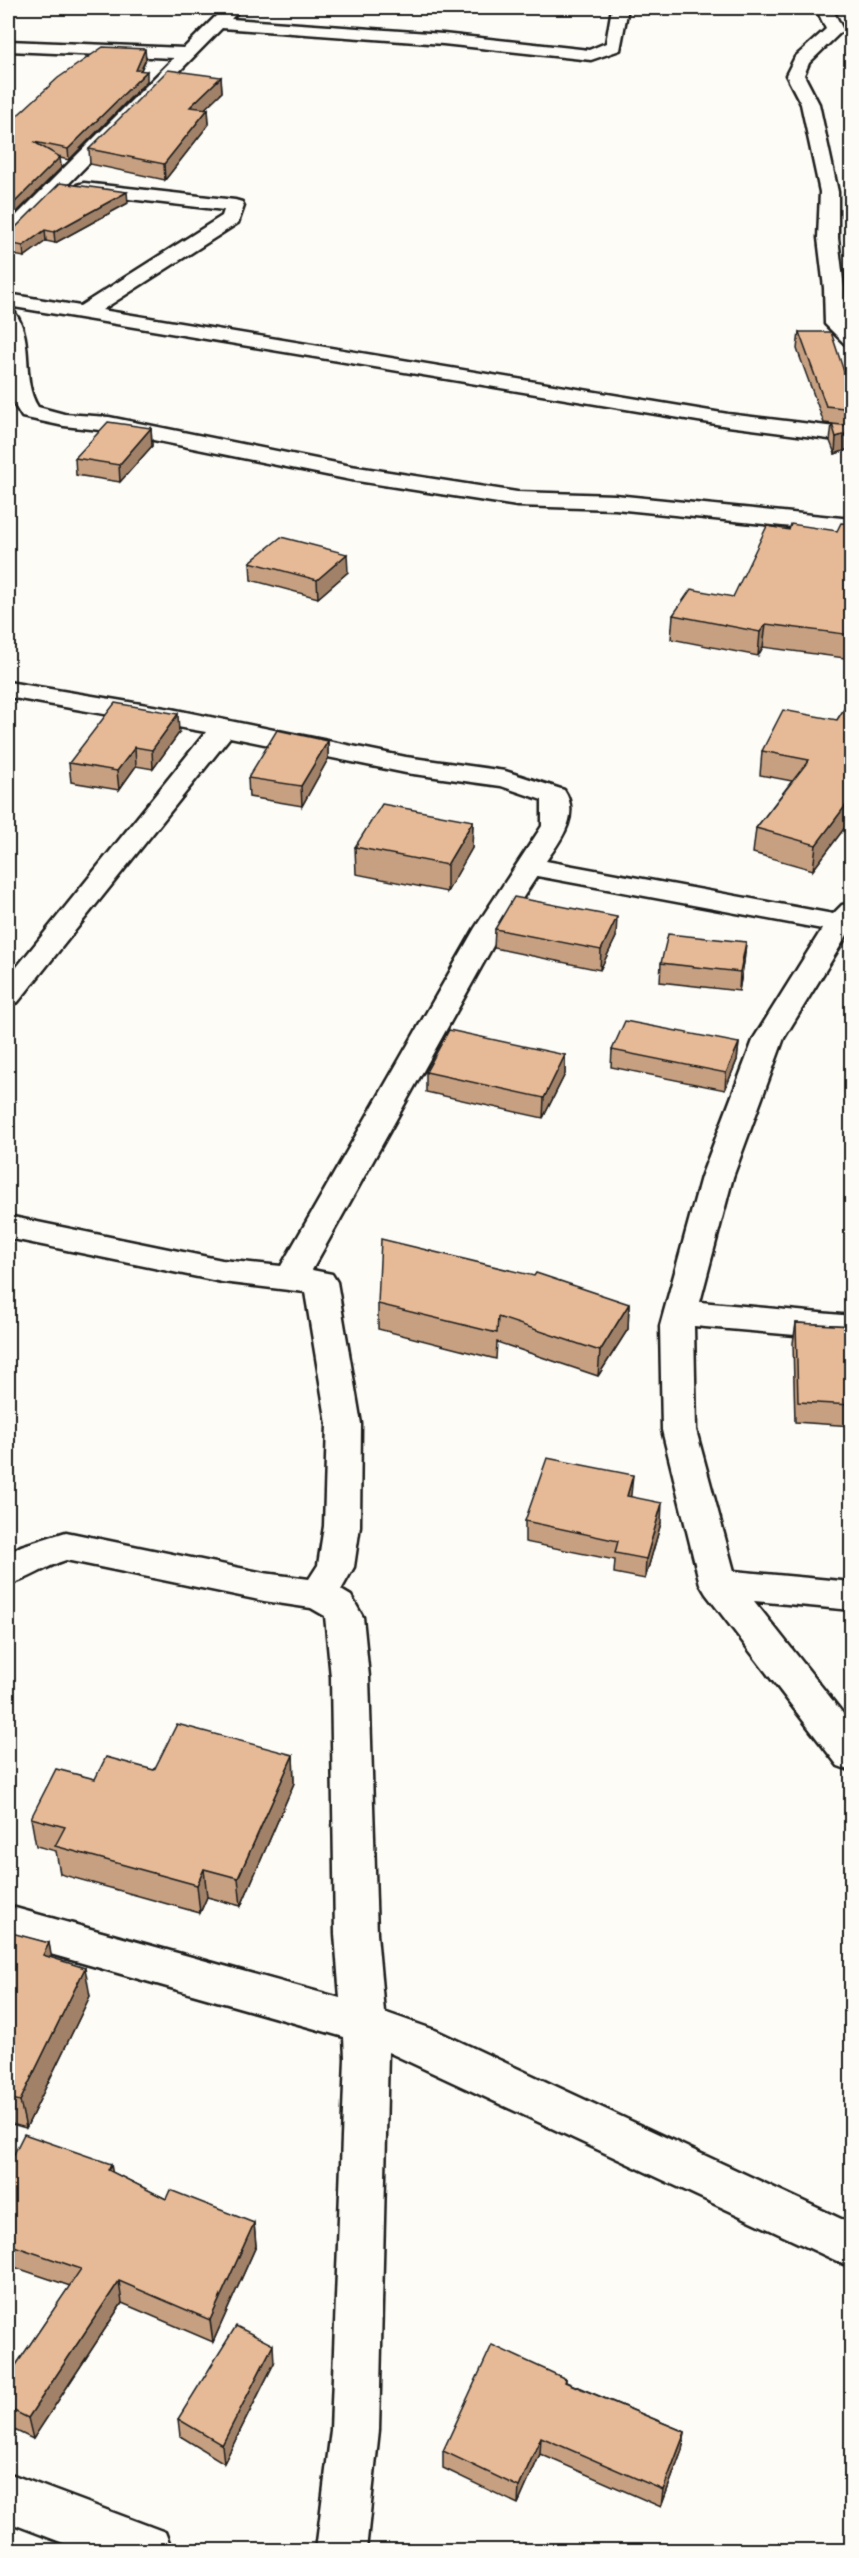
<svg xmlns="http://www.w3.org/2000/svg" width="859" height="2558" font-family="'Patrick Hand',sans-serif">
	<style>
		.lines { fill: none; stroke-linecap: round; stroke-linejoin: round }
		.minor-casing { stroke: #1c1c1c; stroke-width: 5 }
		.major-casing { stroke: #1c1c1c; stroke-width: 5 }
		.minor { fill: #fdfcf7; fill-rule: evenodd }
		.major { fill: #fdfcf7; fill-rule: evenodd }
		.wall { fill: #c6a081; stroke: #1c1c1c; stroke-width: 1.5 }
		.shaded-wall { fill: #a18269; stroke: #1c1c1c; stroke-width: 1.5 }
		.building { fill: #e6ba96; stroke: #1c1c1c; stroke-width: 1.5 }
	</style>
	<rect width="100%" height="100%" fill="#fdfcf7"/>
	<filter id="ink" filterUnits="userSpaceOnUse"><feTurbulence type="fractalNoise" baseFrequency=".0167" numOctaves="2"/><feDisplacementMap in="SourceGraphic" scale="12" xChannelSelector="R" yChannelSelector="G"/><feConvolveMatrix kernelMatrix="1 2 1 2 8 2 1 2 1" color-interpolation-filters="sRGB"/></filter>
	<g filter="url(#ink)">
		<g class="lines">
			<defs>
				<g id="minor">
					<polygon points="224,8 240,9 231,19 443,34 589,50 606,43 612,8 628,8 620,50 591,60 443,44 222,28 15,238 8,240 8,224 174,58 8,51 8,41 184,48"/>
					<polygon points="816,8 832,8 843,30 809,63 804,75 819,104 838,192 838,238 844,288 845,322 852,328 852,346 845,344 825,324 824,288 818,238 820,192 801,104 786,75 795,57 826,29"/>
					<polygon points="84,183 235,200 242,202 244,206 238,223 102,310 728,414 852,429 852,442 728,426 8,306 8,294 80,306 222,216 224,210 77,193 75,189 77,185"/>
					<path d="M8 311 15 313C35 341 20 379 38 407L64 414 109 417 351 466 517 492 615 495 852 519V533L615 509 517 506 351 480 109 431 64 426 22 417 9 396Z"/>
					<path d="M8 682 171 709 406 757 505 771 564 790C581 815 560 841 546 861L833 914 842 905 852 903V927L784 1038 733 1177 700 1302 852 1316V1340L694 1326 696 1430 734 1571 852 1582V1610L754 1601 852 1725V1771L838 1766 706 1594 700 1584 662 1430 660 1326 701 1177 754 1038 822 929 537 876 503 928 312 1270 332 1274 337 1282 361 1424 360 1526 354 1567 341 1590 351 1596 363 1617 369 1677 377 1934 384 2012 435 2030 852 2224V2268L388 2052 379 2430 366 2550H316L331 2430 345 2058 344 2037 8 1942V1906L340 1998 335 1934 331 1677 325 1616 311 1608 264 1601 66 1560C46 1566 28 1580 8 1585V1554L21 1546 66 1532 264 1573 309 1579 318 1565 324 1526 327 1424 305 1292 222 1282 8 1238V1216L222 1260 281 1266 475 928 542 826V800L501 786 406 773 230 737 18 1002 8 1005V978L206 732 8 697Z"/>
				</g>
				<polygon id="major" points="8,2473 165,2532 172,2550 82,2550 8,2522"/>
			</defs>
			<use href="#minor" class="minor-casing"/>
			<use href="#major" class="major-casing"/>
			<use href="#minor" class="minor"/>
			<use href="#major" class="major"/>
		</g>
		<g class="wall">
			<polygon points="374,8 426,8 421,12"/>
			<polygon points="146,59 141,70 147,81 69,160 60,158 61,168 8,124"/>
			<polygon points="221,77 222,92 205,108 208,109 209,124 165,180 90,164 89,149"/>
			<polygon points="128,203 55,243 46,241 24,257 8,254 8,230"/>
			<polygon points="799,332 852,396 852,448 835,454 830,441 832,424 824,423 797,349"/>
			<polygon points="151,428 152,446 120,482 76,475 75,458"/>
			<polygon points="852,524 852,659 763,647 758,656 671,639 673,615 733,597 789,530 837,531"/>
			<polygon points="250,562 348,572 318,598 251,580"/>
			<polygon points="852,697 852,818 813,870 753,853 756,828 792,781 760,775 762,751 837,720"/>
			<polygon points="179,733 153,769 136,766 119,790 71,782 69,763"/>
			<polygon points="328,741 328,759 302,806 249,797 248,778"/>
			<polygon points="473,821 472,848 447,892 356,874 355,847"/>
			<polygon points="495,929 616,937 600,970 494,948"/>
			<polygon points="746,942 744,962 739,991 660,982 661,963"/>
			<polygon points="739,1043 737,1060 725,1090 611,1067 612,1050"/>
			<polygon points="565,1055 565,1074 543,1118 426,1092 426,1072"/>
			<polygon points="378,1304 629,1304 628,1329 598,1376 497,1342 496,1359 378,1329"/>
			<polygon points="796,1323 852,1326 852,1426 795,1422 793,1343"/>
			<polygon points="631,1497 661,1523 645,1579 614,1573 615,1560 525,1542 525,1521"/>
			<polygon points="293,1755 294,1783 241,1906 207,1897 200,1913 60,1874 56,1851 36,1846 31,1818 95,1779 154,1770"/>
			<polygon points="8,1933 49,1943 51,1958 90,1996 26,2128 8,2123"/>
			<polygon points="8,2166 112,2172 166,2199 254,2223 256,2246 213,2342 122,2303 33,2439 8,2427 8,2377 70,2286 8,2265"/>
			<polygon points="274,2363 224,2463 180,2436 178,2419"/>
			<polygon points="566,2379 566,2382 685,2432 682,2450 661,2507 540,2454 518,2504 443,2468 443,2451"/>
		</g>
		<g class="shaded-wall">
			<polygon points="145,49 146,59 136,80 136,70"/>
			<polygon points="147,71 147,81 69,160 68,149"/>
			<polygon points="221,77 222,92 191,122 190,107"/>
			<polygon points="208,109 209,124 165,180 164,164"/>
			<polygon points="60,157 61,168 8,221 8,209"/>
			<polygon points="127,192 128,203 55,243 54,232"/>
			<polygon points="45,230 46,241 24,257 23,246"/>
			<polygon points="151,428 152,446 120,482 119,465"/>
			<polygon points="852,432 852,448 835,454 836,437"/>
			<polygon points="347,554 348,572 318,598 317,580"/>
			<polygon points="766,624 763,647 758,656 760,632"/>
			<polygon points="178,714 179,733 153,769 152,750"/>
			<polygon points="328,741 328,759 302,806 301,786"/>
			<polygon points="135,747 136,766 119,790 117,771"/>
			<polygon points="852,797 852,818 813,870 816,845"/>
			<polygon points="473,821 472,848 447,892 447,865"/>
			<polygon points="617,917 616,937 600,970 601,950"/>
			<polygon points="746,942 744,962 739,991 740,972"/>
			<polygon points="739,1043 737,1060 725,1090 726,1073"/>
			<polygon points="565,1055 565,1074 543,1118 544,1098"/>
			<polygon points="629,1304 628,1329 598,1376 600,1351"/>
			<polygon points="633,1475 631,1495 626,1516 627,1496"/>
			<polygon points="662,1503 661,1523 645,1579 646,1559"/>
			<polygon points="293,1755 294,1783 241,1906 238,1878"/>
			<polygon points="204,1869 207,1897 200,1913 197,1885"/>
			<polygon points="49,1943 54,1971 43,1955"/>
			<polygon points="85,1968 90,1996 26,2128 20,2101"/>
			<polygon points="111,2164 115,2187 108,2170"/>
			<polygon points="254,2223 256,2246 213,2342 210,2320"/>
			<polygon points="119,2281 122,2303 33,2439 28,2418"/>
			<polygon points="273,2345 274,2363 224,2463 222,2445"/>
			<polygon points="685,2432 682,2450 661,2507 663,2490"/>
			<polygon points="541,2437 540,2454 518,2504 519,2487"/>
		</g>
		<g class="building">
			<polygon points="103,47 145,49 136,70 147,71 68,149 34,142 60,157 8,209 8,124 58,78"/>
			<polygon points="168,70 221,77 190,107 208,109 164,164 89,149"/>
			<polygon points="60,183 127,192 54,232 45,230 23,246 8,243 8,230 15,228"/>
			<polygon points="799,332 831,332 852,396 852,409 826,406"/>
			<polygon points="108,422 151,428 119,465 75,458"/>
			<polygon points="832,424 852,426 852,432 836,437"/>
			<polygon points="841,523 852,524 852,635 766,624 760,632 673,615 691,589 733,597 767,526 789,530 791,524 837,531"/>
			<polygon points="281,537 347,554 317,580 250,562"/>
			<polygon points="852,697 852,797 816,845 756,828 809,760 762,751 783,710 837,720"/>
			<polygon points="115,703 178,714 152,750 135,747 117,771 69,763"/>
			<polygon points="277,730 328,741 301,786 248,778"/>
			<polygon points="382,804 473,821 447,865 355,847"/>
			<polygon points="514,897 617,917 601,950 495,929"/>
			<polygon points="668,934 746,942 740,972 661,963"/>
			<polygon points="625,1021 739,1043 726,1073 612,1050"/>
			<polygon points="449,1030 565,1055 544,1098 426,1072"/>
			<polygon points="381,1239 534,1276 536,1273 629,1304 600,1351 498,1317 497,1333 378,1304"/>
			<polygon points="796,1323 852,1326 852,1405 798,1402"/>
			<polygon points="547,1458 633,1475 627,1496 662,1503 646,1559 615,1553 618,1541 525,1521"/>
			<polygon points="177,1724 293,1755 238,1878 204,1869 197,1885 55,1846 65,1827 31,1818 56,1769 95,1779 106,1757 154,1770"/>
			<polygon points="8,1932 49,1943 43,1955 85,1968 20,2101 8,2098"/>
			<polygon points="24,2134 111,2164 108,2170 166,2199 170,2190 254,2223 210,2320 119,2281 28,2418 8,2408 8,2377 81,2269 8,2244 8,2166"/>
			<polygon points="236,2326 273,2345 222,2445 178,2419"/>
			<polygon points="492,2345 566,2379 565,2382 685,2432 663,2490 541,2437 519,2487 443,2451"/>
		</g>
	</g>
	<rect width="859" height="2558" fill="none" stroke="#fdfcf7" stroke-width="30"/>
	<rect x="15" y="15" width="829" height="2528" fill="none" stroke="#1c1c1c" stroke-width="2" filter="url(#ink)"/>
</svg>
